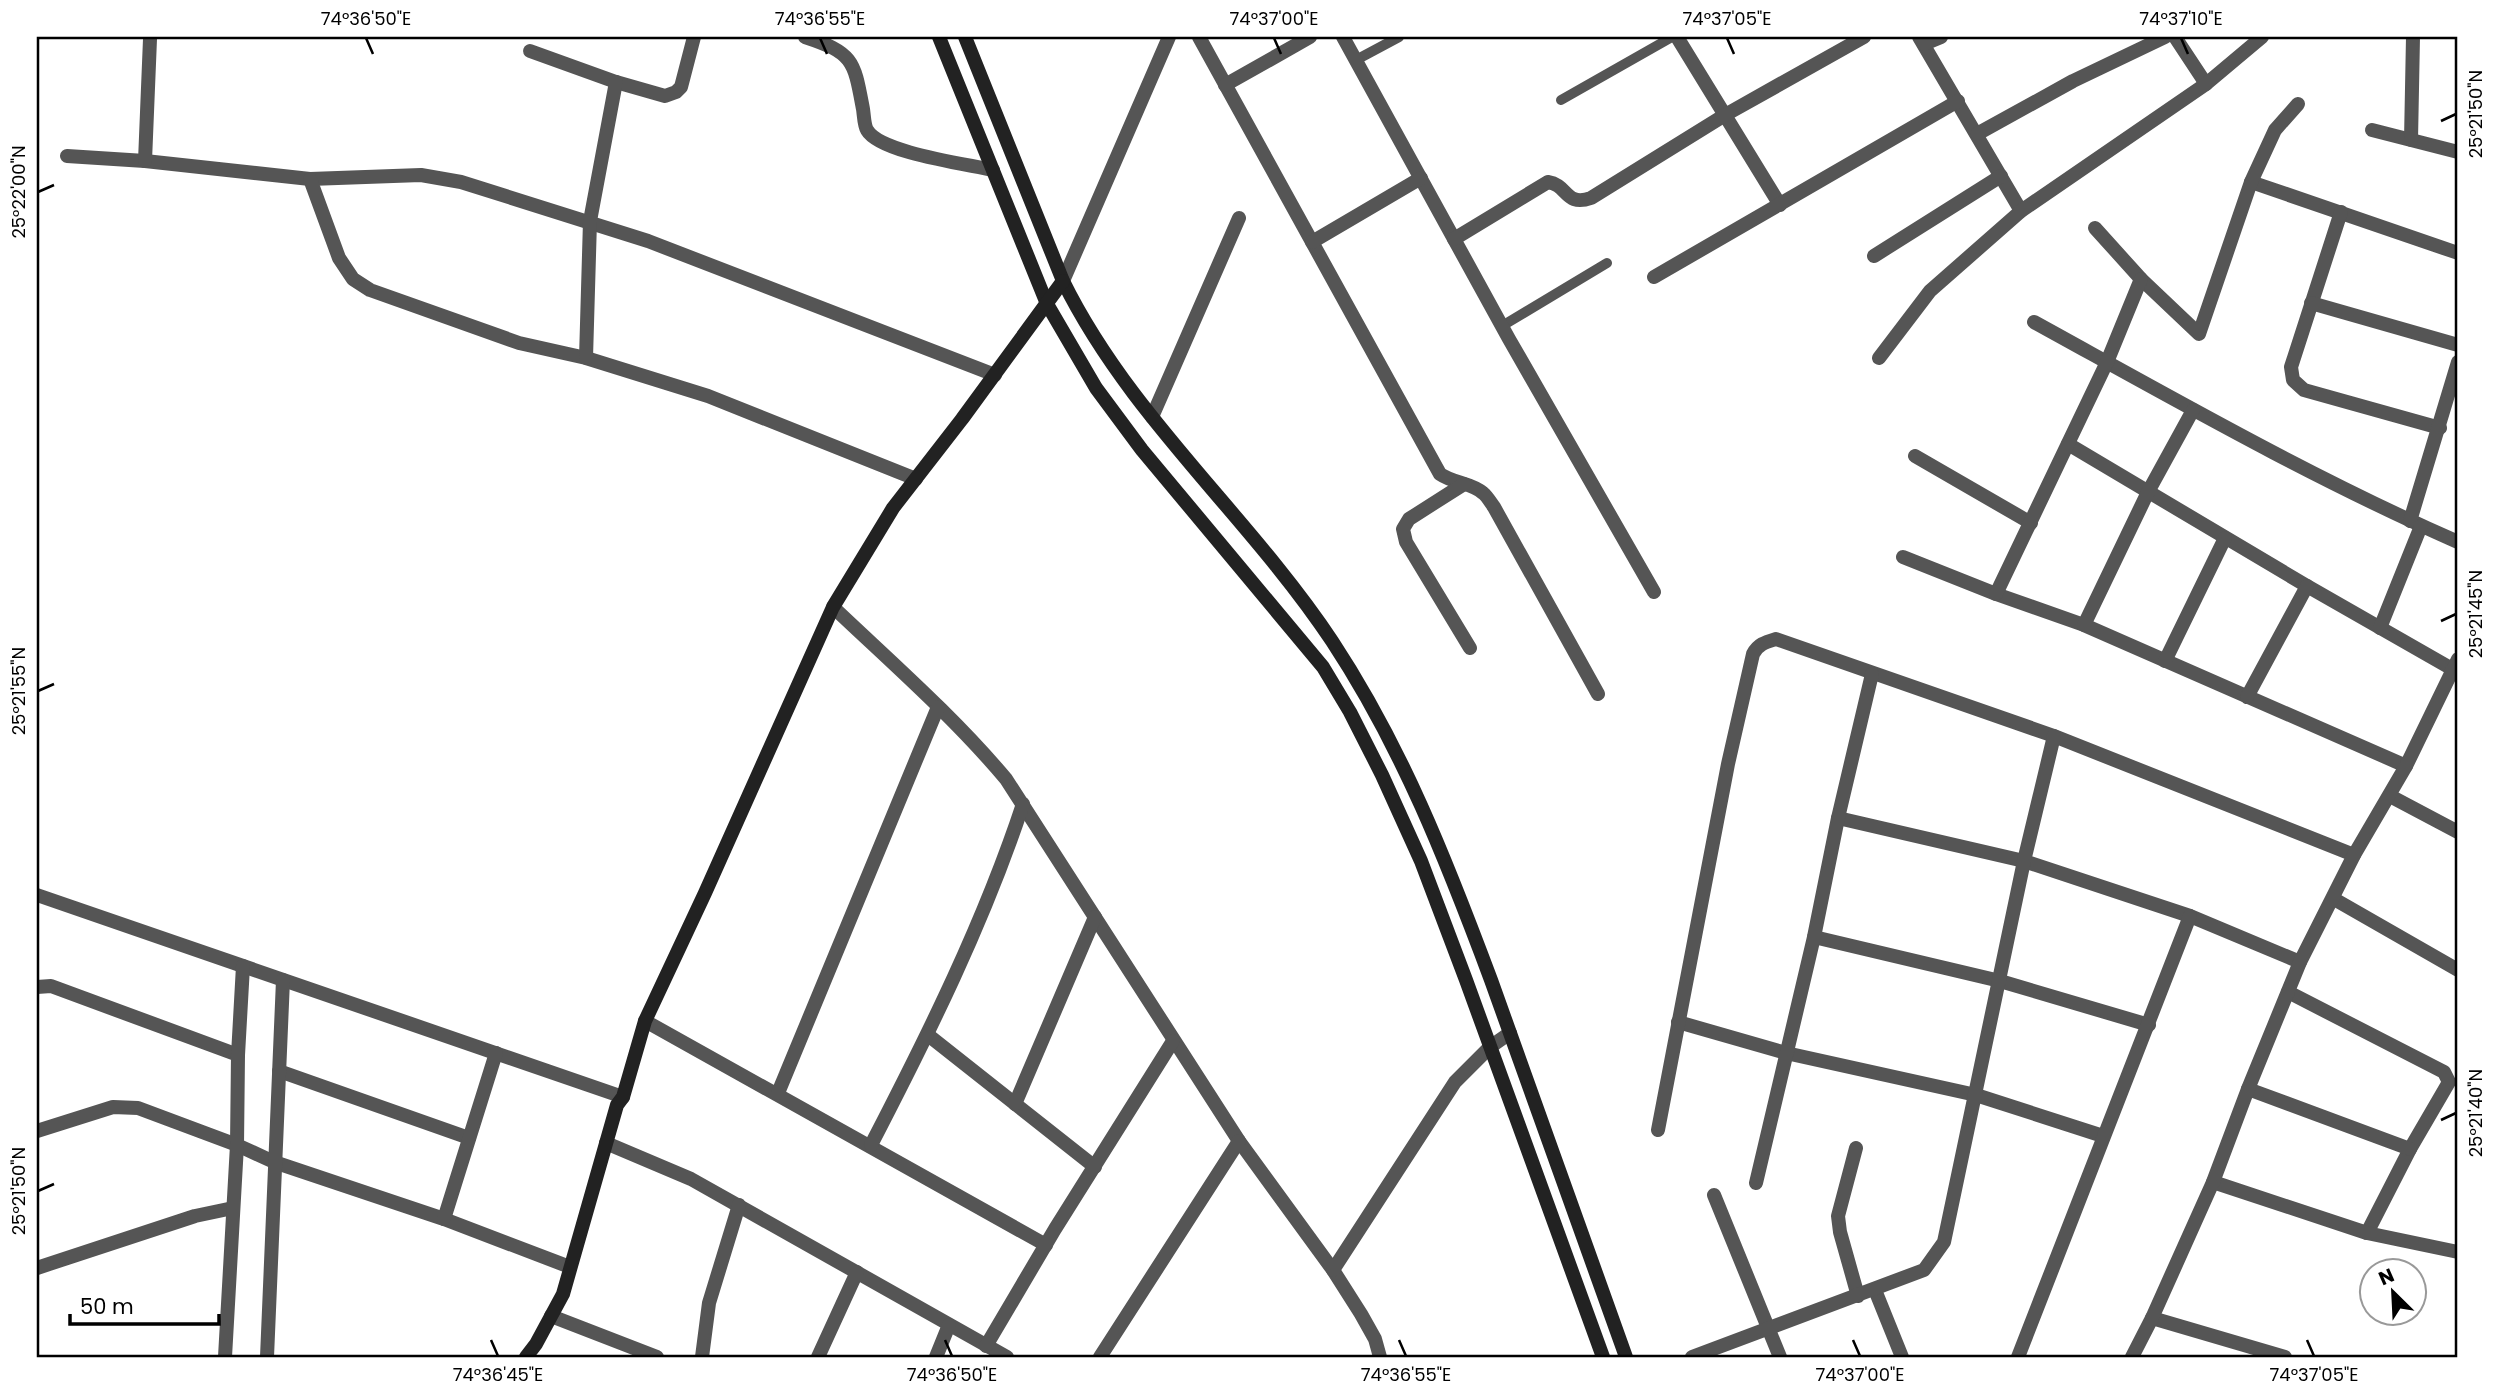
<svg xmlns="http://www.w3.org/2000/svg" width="2495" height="1394" font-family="Poppins,sans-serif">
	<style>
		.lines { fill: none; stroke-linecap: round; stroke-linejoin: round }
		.lane { stroke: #555; stroke-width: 10 }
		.street { stroke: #555; stroke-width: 14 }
		.secondary { stroke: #222; stroke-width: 14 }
		.ticks { fill: none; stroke: #000; stroke-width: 2.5 }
		.neatline { fill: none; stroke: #000; stroke-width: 2.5 }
		.ticks-label { font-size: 18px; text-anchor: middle; fill: #000 }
	</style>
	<rect width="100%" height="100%" fill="#fff"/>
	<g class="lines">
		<g class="lane">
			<polyline points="1356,60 1399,37"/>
			<polyline points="1561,100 1672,37"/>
			<polyline points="1502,326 1607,263"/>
		</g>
		<g class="street">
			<path d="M805 37C854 53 854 61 863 109 864 115 864 125 867 130 880 153 967 164 993 170"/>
			<path d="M1199 37 1440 474C1453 483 1472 483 1483 493 1487 496 1491 503 1494 507L1598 694"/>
			<polyline points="1343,37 1509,339 1654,592"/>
			<polyline points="1677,37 1780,205"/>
			<polyline points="1919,37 2021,211"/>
			<polyline points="2175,37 2206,84"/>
			<polyline points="1924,44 1941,37"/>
			<polyline points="530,51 616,82 665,96 676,92 681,87 694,37"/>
			<polyline points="1225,85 1310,37"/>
			<polyline points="2372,130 2458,152"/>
			<polyline points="1977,134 2073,81 2165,37"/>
			<polyline points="2411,140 2413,37"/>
			<polyline points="67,156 145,161 310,179 421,175 461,182 648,241 995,375"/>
			<polyline points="145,161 150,39"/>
			<polyline points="310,179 339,258 353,279 370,290 519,343 586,358 708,396 916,479"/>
			<polyline points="2251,182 2458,253"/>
			<polyline points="2341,212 2291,367 2293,380 2304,390 2440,428"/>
			<polyline points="2095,228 2141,279 2199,334 2251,182 2275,130 2298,104"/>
			<path d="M1454 239 1548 182C1568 185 1565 207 1591 198L1725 115 1864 37"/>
			<polyline points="1312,242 1421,178"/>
			<polyline points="1874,256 2001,176"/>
			<polyline points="1654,277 1958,101"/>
			<polyline points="1063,281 1169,37"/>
			<polyline points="2311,303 2458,345"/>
			<path d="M2034 322C2174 399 2312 478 2458 542"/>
			<polyline points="586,358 590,221 616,82"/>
			<polyline points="1879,358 1930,291 2021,211 2206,84 2262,37"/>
			<polyline points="1152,417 1239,218"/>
			<polyline points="2068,444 2307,586 2454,670 2458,670"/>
			<polyline points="1915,456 2031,523"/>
			<polyline points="1464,484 1409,519 1403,529 1406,542 1470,648"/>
			<polyline points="2410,521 2458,362"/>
			<polyline points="1903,557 1996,594 2084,625 2406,766"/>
			<polyline points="1996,594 2107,362 2141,279"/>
			<path d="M833 607C892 663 954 717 1006 779L1239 1141 1333 1270 1361 1314 1375 1339 1380 1357"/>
			<polyline points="2084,625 2148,492 2193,410"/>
			<polyline points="2380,628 2421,526"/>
			<polyline points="2165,661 2225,538"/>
			<polyline points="2247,697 2307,586"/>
			<polyline points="2390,796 2458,832"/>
			<polyline points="1838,818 2024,861 2190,916 2300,962"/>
			<polyline points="37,895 623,1097"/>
			<polyline points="2334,899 2458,970"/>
			<polyline points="1814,937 2000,981 2149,1025"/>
			<polyline points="37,987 51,986 238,1055"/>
			<polyline points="2288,992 2444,1072 2449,1082 2410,1149 2367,1233"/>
			<polyline points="645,1021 1046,1245"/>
			<polyline points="1678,1022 1786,1053 1976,1095 2103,1136"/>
			<polyline points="928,1035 1095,1167"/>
			<polyline points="279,1071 469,1138"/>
			<polyline points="2248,1089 2410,1149"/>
			<polyline points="778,1093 938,707"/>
			<polyline points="1015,1104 1095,917"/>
			<path d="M1658 1130 1728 764 1753 654C1758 644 1766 642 1776 639L2054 736 2354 855"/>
			<polyline points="37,1131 113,1107 138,1108 237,1145 274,1162 444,1219 570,1267"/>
			<polyline points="606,1143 691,1179 1007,1357"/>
			<path d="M871 1145C928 1035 984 922 1023 804"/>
			<polyline points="1856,1148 1838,1216 1840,1232 1858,1296"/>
			<polyline points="2213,1182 2367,1233 2458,1252"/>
			<polyline points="1756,1183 1814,937 1838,818 1872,674"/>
			<polyline points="1714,1195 1780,1357"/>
			<polyline points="444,1219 496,1053"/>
			<polyline points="37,1268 195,1216 233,1208"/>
			<polyline points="1333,1270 1455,1082 1490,1047 1510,1033"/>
			<polyline points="1875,1290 1902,1357"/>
			<polyline points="551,1316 657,1357"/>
			<polyline points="2152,1318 2285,1357"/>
			<polyline points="986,1346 1055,1229 1173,1041"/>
			<polyline points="225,1357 237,1145 238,1055 243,966"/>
			<polyline points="267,1357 283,980"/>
			<polyline points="702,1357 709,1303 739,1205"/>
			<polyline points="818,1357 857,1272"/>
			<polyline points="936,1357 949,1325"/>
			<polyline points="1100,1357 1239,1141"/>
			<polyline points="1692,1357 1924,1270 1944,1242 2024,861 2054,736"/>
			<polyline points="2018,1357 2190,916"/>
			<polyline points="2132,1357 2152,1318 2213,1182 2248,1089 2300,962 2354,855 2406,766 2458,659"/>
		</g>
		<g class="secondary">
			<polyline points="939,37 1047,304 1096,388 1142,450 1323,667 1350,712 1382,775 1421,861 1466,980 1603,1357"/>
			<path d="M965 37 1063 281C1130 417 1249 516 1332 641 1402 747 1447 862 1491 980 1537 1105 1580 1232 1626 1357"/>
			<polyline points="526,1357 536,1344 563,1294 617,1105 623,1097 645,1021 705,893 833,607 893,508 962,419 1063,281"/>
		</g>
	</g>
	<path class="ticks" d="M366 38 373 54M820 38 827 54M1274 38 1281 54M1727 38 1734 54M2181 38 2188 54M2441 121 2456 114M38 192 54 185M2441 621 2456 614M38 691 54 684M2441 1120 2456 1113M38 1191 54 1184M491 1340 498 1356M945 1340 952 1356M1399 1340 1406 1356M1853 1340 1860 1356M2307 1340 2314 1356"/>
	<rect width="2495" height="1394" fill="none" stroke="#ffffff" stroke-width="77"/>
	<g transform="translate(2393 1292) rotate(336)"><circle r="33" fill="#ffffff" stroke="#999999" stroke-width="2"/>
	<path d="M0-5L12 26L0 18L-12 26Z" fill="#000000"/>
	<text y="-10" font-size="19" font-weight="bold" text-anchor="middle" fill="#000000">N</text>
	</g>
	<path d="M70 1314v10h149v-10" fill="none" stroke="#000000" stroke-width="3.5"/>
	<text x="80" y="1314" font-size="21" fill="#000000" stroke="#ffffff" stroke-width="5" paint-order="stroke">50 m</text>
	<rect x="38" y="38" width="2418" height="1318" class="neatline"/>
	<g class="ticks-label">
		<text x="366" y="25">74°36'50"E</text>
		<text x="820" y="25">74°36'55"E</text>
		<text x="1274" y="25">74°37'00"E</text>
		<text x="1727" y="25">74°37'05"E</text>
		<text x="2181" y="25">74°37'10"E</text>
		<text transform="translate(2476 114) rotate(-90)" y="6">25°21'50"N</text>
		<text transform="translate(19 192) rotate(-90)" y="6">25°22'00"N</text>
		<text transform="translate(2476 614) rotate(-90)" y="6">25°21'45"N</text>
		<text transform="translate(19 691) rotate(-90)" y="6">25°21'55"N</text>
		<text transform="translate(2476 1113) rotate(-90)" y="6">25°21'40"N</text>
		<text transform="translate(19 1191) rotate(-90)" y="6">25°21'50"N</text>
		<text x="498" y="1381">74°36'45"E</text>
		<text x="952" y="1381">74°36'50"E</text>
		<text x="1406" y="1381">74°36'55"E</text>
		<text x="1860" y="1381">74°37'00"E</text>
		<text x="2314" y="1381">74°37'05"E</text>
	</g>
</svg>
